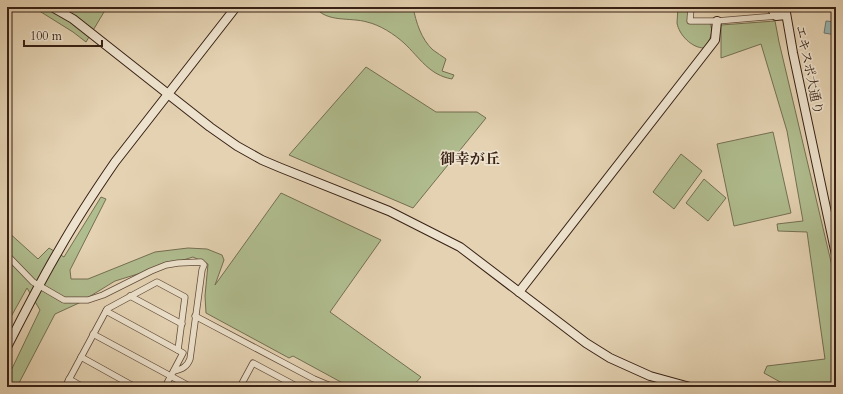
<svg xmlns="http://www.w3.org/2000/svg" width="843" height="394" font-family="Cardo,'Noto Serif JP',serif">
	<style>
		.green { fill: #b0bd8f; stroke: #746f52 }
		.water { fill: #97b6b3; stroke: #717a74 }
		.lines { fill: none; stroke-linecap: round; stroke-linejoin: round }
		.street-casing { stroke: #634d3c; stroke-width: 7 }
		.secondary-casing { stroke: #382115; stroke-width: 10 }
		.street { stroke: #ede2cd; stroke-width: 5.5 }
		.secondary { stroke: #ede2cd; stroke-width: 8 }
		.labels { text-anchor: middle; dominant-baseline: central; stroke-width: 3.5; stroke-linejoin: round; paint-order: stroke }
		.street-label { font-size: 13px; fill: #382115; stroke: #ede2cd }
		.quarter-label { font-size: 15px; font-weight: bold; fill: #382115; stroke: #ede2cd }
	</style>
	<rect width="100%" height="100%" fill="#e4d2b2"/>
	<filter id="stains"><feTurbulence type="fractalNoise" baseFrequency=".005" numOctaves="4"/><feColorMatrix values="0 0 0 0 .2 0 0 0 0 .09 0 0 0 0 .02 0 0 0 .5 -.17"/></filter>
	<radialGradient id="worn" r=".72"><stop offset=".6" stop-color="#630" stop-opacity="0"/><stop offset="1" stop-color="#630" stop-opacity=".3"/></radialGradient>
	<g class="green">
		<polygon points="33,7 107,7 86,42 73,32"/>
		<path d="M315 7H413C416 22 421 39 433 50 437 53 442 56 446 59L442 71 454 75 452 79C429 75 420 58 404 43 394 34 380 25 367 22 350 17 327 23 315 7Z"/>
		<path d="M678 7H689L688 23 709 22C715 31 710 40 704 48 692 48 679 35 677 23 677 18 678 12 678 7Z"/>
		<polygon points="775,21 779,42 832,266 836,315 836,378 832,382 782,383 764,373 767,366 825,359 807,232 778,231 777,224 803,221 787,131 761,44 721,58 721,25"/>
		<polygon points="366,67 436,112 477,112 486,118 413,208 289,155"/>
		<polygon points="773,132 791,213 734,226 717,144"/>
		<polygon points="681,154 702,171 674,209 653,192"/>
		<polygon points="704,179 726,198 708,221 686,203"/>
		<polygon points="281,193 381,240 330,312 421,377 412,387 350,387 293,356 289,358 206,313 205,296 208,264 193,257 115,281 79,303 55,314 19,383 19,387 7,387 7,379 40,310 27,288 7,324 7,231 38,259 49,248 64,257 101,197 106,199 70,270 71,279 88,279 155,252 188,248 207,249 222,255 224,260 215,285"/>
	</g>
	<polygon class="water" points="826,21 836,22 836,35 824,33"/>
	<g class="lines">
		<defs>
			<g id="street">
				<polyline points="691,7 690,21 717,21 776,16"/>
				<path d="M7 255 33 282 64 300H88L103 295 151 271 166 265 178 263 201 262 204 265 202 270 190 359C187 367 182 369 174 371"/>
				<polyline points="130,296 182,324"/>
				<polyline points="106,311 183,353 165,387"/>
				<polyline points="195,316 314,379 333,387"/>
				<polyline points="93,334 191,387"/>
				<polyline points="81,357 135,387"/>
				<polyline points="69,379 83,387"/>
				<polyline points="65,387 107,309 157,282 185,297 178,350"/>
				<polyline points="240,387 253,363 298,387"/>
			</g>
			<g id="secondary">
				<polyline points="52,7 73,19 168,94 210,127 237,146 262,160 281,168 389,211 460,247 586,343 610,358 650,376 690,387"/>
				<polyline points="771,7 776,16 786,15"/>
				<polyline points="785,7 793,53 836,255"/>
				<polyline points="519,292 712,44 715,40 717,21"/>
				<path d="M7 347C24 314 40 282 59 250 76 220 95 191 115 162L236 7"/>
			</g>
		</defs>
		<use href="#street" class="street-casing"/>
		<use href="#secondary" class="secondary-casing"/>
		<use href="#street" class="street"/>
		<use href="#secondary" class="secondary"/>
	</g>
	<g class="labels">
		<g class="street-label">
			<text transform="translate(809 70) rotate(78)">エキスポ大通り</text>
		</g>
		<g class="quarter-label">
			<text x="470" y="159">御幸が丘</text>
		</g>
	</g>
	<rect width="843" height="394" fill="none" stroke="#e4d2b2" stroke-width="24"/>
	<rect x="8" y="8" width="827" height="378" fill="none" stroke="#382115" stroke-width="2"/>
	<rect x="12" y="12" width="819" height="370" fill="none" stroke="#382115"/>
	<path d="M24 40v6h78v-6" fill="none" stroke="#382115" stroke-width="2"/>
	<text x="30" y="40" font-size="12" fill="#382115" stroke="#ede2cd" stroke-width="3" paint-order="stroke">100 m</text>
	<rect width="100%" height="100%" filter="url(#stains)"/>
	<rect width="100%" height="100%" fill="url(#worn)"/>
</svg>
